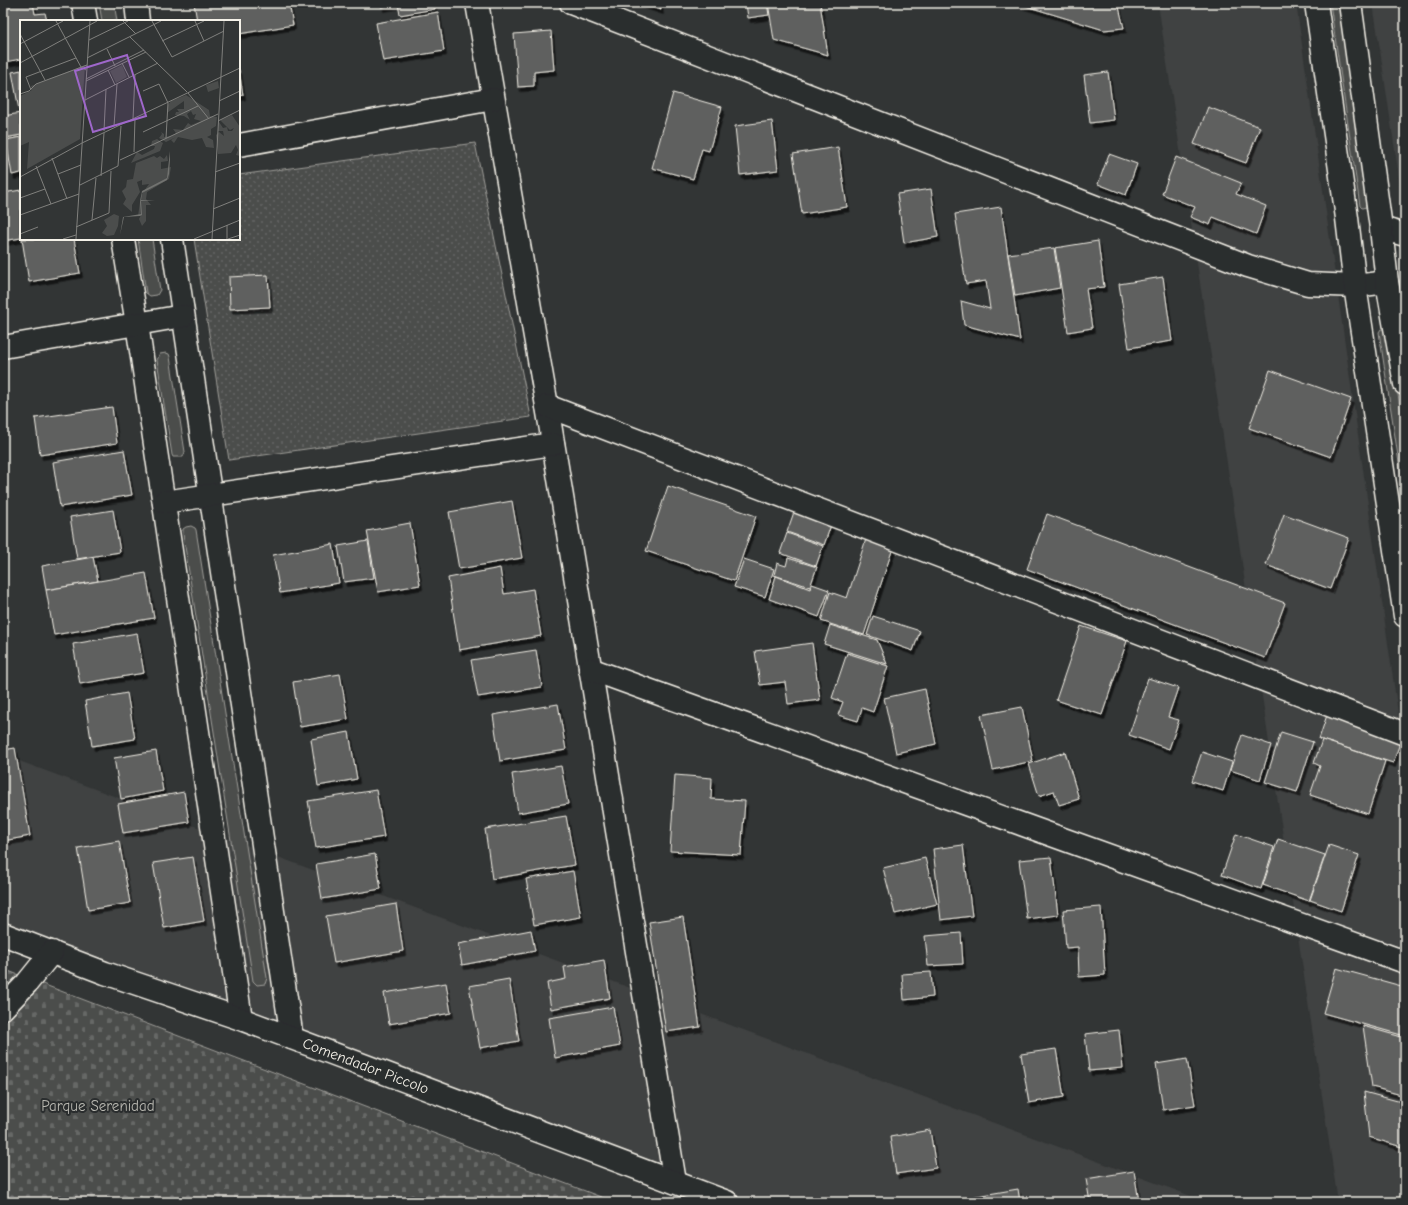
<svg xmlns="http://www.w3.org/2000/svg" width="1408" height="1205" font-family="'Comic Neue',sans-serif">
	<style>
		.built { fill: #404242 }
		.green { fill: #4b4d4c; stroke: #a09f9a }
		.cemetery { fill: url(#cemetery-stones); stroke: #a09f9a }
		.park { fill: url(#park-dots); stroke: #a09f9a }
		.building { fill: #5f605f; stroke: #f4f1e8; filter: url(#shadow) }
		.lines { fill: none; stroke-linecap: round; stroke-linejoin: round }
		.minor-casing { stroke: #f4f1e8; stroke-width: 25 }
		.major-casing { stroke: #f4f1e8; stroke-width: 25 }
		.minor { stroke: #2a2d2e; stroke-width: 22 }
		.major { stroke: #2a2d2e; stroke-width: 22 }
		.labels { text-anchor: middle; dominant-baseline: central; stroke-width: 4; stroke-linejoin: round; paint-order: stroke }
		.street-label { font-size: 15px; fill: #f4f1e8; stroke: #2a2d2e }
		.park-label { font-size: 15px; fill: #b9b8b1; stroke: #2a2d2e }
		.inset-road { fill: none; stroke: #80807d; stroke-width: 1 }
		.view { fill: #9f67cb; fill-opacity: 0.15; stroke: #9f67cb; stroke-width: 2 }
		.inset-edge { fill: none; stroke: #f4f1e8; stroke-width: 2 }
	</style>
	<defs>
		<pattern id="cemetery-stones" width="16" height="16" patternUnits="userSpaceOnUse"><rect width="16" height="16" fill="#4b4d4c"/><path d="M2 7V4a2 2 0 0 1 4 0v3zM10 15v-3a2 2 0 0 1 4 0v3z" fill="#666766"/></pattern>
		<pattern id="park-dots" width="8" height="8" patternUnits="userSpaceOnUse"><rect width="8" height="8" fill="#4b4d4c"/><path d="M2 2h.1M6 6h.1" fill="none" stroke="#666766" stroke-width="1.8" stroke-linecap="round"/></pattern>
		<filter id="shadow"><feDropShadow dx="2.5" dy="4.5" stdDeviation="0" flood-color="#0009"/></filter>
	</defs>
	<rect width="100%" height="100%" fill="#323535"/>
	<filter id="ink" filterUnits="userSpaceOnUse"><feTurbulence type="fractalNoise" baseFrequency=".025" numOctaves="2"/><feDisplacementMap in="SourceGraphic" scale="8" xChannelSelector="R" yChannelSelector="G"/><feConvolveMatrix kernelMatrix="1 2 1 2 8 2 1 2 1" color-interpolation-filters="sRGB"/></filter>
	<g filter="url(#ink)">
		<g class="built">
			<polygon points="1158,3 1296,3 1405,762 1405,1202 1338,1202"/>
			<polygon points="1373,3 1405,3 1405,217"/>
			<polygon points="3,755 1207,1202 738,1202 3,925"/>
		</g>
		<g class="green">
			<polygon points="99,3 114,3 117,21 102,21"/>
			<polygon points="1330,3 1339,3 1369,204 1366,207 1362,208 1360,206"/>
			<polygon points="138,239 152,239 160,290 157,295 150,296 146,293"/>
			<polygon points="1381,329 1386,329 1388,331 1405,439 1405,502 1379,332"/>
			<polygon points="166,353 169,354 170,357 185,452 183,457 173,457 172,455 157,360 160,354"/>
			<polygon points="191,526 195,528 196,530 267,978 265,984 257,985 253,981 183,534 183,529 186,527"/>
		</g>
		<polygon class="cemetery" points="3,969 614,1202 3,1202"/>
		<polygon class="park" points="475,143 531,417 229,460 194,239 239,239 239,175"/>
		<g class="building">
			<polygon points="9,3 33,3 35,14 45,13 47,21 21,21 21,59 5,62 3,51 3,4"/>
			<polygon points="194,3 289,3 293,25 239,34 239,21 197,21"/>
			<polygon points="381,3 434,3 435,9 400,15 398,4 381,7"/>
			<polygon points="640,3 660,3 661,10"/>
			<polygon points="746,3 767,3 769,15 748,18"/>
			<polygon points="768,3 820,3 828,55 774,40"/>
			<polygon points="1016,3 1118,3 1124,28 1104,30"/>
			<polygon points="438,12 444,51 383,61 376,23"/>
			<polygon points="551,31 554,70 534,72 534,86 518,87 514,34"/>
			<polygon points="21,70 21,110 19,110 12,72"/>
			<polygon points="239,70 243,95 239,96"/>
			<polygon points="1108,72 1114,120 1090,123 1084,75"/>
			<polygon points="673,93 722,107 709,151 702,149 693,179 652,168"/>
			<polygon points="1208,107 1260,127 1246,163 1194,144"/>
			<polygon points="21,113 21,135 5,138 3,116"/>
			<polygon points="772,121 778,170 740,175 735,126"/>
			<polygon points="21,137 21,173 12,175 6,140"/>
			<polygon points="838,147 847,207 802,214 793,154"/>
			<polygon points="1109,154 1137,164 1126,195 1098,184"/>
			<polygon points="1176,157 1241,183 1236,194 1266,206 1256,234 1213,217 1210,225 1190,217 1195,207 1162,194"/>
			<polygon points="931,189 938,237 904,243 897,194"/>
			<polygon points="21,190 21,238 3,241 3,193"/>
			<polygon points="1001,207 1020,340 964,325 961,301 990,309 986,281 966,284 955,214"/>
			<polygon points="22,239 74,239 80,273 29,282"/>
			<polygon points="1098,241 1104,287 1086,289 1092,328 1068,332 1055,248"/>
			<polygon points="1054,248 1060,288 1015,296 1008,254"/>
			<polygon points="268,275 270,307 230,309 229,277"/>
			<polygon points="1163,277 1172,341 1129,348 1119,284"/>
			<polygon points="1270,370 1351,399 1331,457 1249,428"/>
			<polygon points="112,407 117,443 40,455 35,418"/>
			<polygon points="124,450 132,495 60,507 53,462"/>
			<polygon points="668,486 756,516 734,581 646,551"/>
			<polygon points="512,501 522,558 459,569 449,512"/>
			<polygon points="113,510 120,552 77,559 70,517"/>
			<polygon points="794,512 831,525 824,545 787,532"/>
			<polygon points="1047,514 1285,603 1265,658 1027,569"/>
			<polygon points="1284,514 1349,538 1330,589 1266,565"/>
			<polygon points="410,523 420,585 378,592 367,531"/>
			<polygon points="787,533 823,546 816,566 780,553"/>
			<polygon points="866,539 893,548 864,635 821,621 830,592 847,598"/>
			<polygon points="368,541 374,578 344,582 338,546"/>
			<polygon points="333,544 339,583 280,593 273,555"/>
			<polygon points="93,557 98,581 46,590 42,566"/>
			<polygon points="788,558 817,567 810,587 774,575 777,563 786,566"/>
			<polygon points="744,559 774,569 765,597 734,587"/>
			<polygon points="500,568 504,594 533,589 541,636 459,650 448,578"/>
			<polygon points="146,573 154,618 54,635 46,590"/>
			<polygon points="776,576 810,589 812,584 829,590 819,617 769,599"/>
			<polygon points="873,616 920,631 913,651 867,635"/>
			<polygon points="830,625 877,640 887,664 824,644"/>
			<polygon points="1081,626 1127,641 1102,715 1056,700"/>
			<polygon points="137,633 144,673 80,684 73,644"/>
			<polygon points="812,643 820,700 788,704 785,682 760,685 755,651"/>
			<polygon points="536,650 542,687 478,697 471,660"/>
			<polygon points="847,653 888,666 873,712 862,708 858,721 838,715 843,702 832,698"/>
			<polygon points="340,674 348,719 300,727 293,682"/>
			<polygon points="1148,678 1178,688 1168,717 1179,720 1169,749 1129,735"/>
			<polygon points="925,689 936,744 896,753 884,698"/>
			<polygon points="127,693 135,739 92,746 85,701"/>
			<polygon points="558,704 566,750 500,761 493,715"/>
			<polygon points="1022,707 1033,761 993,770 981,715"/>
			<polygon points="1327,715 1401,740 1393,763 1319,739"/>
			<polygon points="349,732 357,779 318,786 311,739"/>
			<polygon points="1281,732 1313,742 1297,792 1265,782"/>
			<polygon points="1242,735 1271,745 1260,780 1230,770"/>
			<polygon points="1322,740 1385,761 1368,814 1310,795 1320,766 1314,763"/>
			<polygon points="15,748 30,836 3,841 3,750"/>
			<polygon points="156,751 163,791 121,799 114,758"/>
			<polygon points="1065,752 1079,799 1059,805 1054,791 1039,796 1029,764"/>
			<polygon points="1202,752 1232,762 1223,791 1192,781"/>
			<polygon points="561,766 568,804 518,813 512,774"/>
			<polygon points="675,775 712,778 711,799 745,801 741,855 670,851"/>
			<polygon points="376,790 384,837 316,848 308,801"/>
			<polygon points="184,792 189,822 123,833 118,804"/>
			<polygon points="566,816 575,865 492,879 485,829"/>
			<polygon points="1236,834 1274,847 1261,889 1222,875"/>
			<polygon points="1278,839 1325,855 1309,901 1263,885"/>
			<polygon points="119,841 130,903 88,910 78,848"/>
			<polygon points="963,845 972,916 941,920 933,849"/>
			<polygon points="1329,845 1359,855 1341,911 1310,900"/>
			<polygon points="375,854 381,889 322,899 316,864"/>
			<polygon points="193,857 204,921 164,928 153,863"/>
			<polygon points="1051,857 1058,915 1027,919 1019,860"/>
			<polygon points="925,858 937,904 895,914 883,868"/>
			<polygon points="573,871 581,917 534,925 526,879"/>
			<polygon points="396,904 403,951 334,963 326,916"/>
			<polygon points="1101,907 1105,975 1079,977 1078,947 1066,948 1063,910"/>
			<polygon points="683,917 700,1027 666,1032 649,922"/>
			<polygon points="531,930 535,951 462,965 458,944"/>
			<polygon points="961,933 963,964 928,966 925,936"/>
			<polygon points="604,960 610,998 551,1009 547,983 566,979 564,967"/>
			<polygon points="1336,968 1405,987 1405,1036 1323,1013"/>
			<polygon points="931,972 933,997 904,1000 902,974"/>
			<polygon points="509,979 519,1041 480,1048 469,986"/>
			<polygon points="446,983 451,1013 389,1024 384,993"/>
			<polygon points="613,1007 620,1046 555,1058 549,1018"/>
			<polygon points="1363,1026 1405,1038 1405,1096 1372,1087"/>
			<polygon points="1119,1030 1123,1068 1089,1071 1085,1034"/>
			<polygon points="1056,1049 1064,1097 1029,1103 1021,1054"/>
			<polygon points="1187,1059 1195,1105 1163,1110 1156,1064"/>
			<polygon points="1364,1092 1405,1103 1405,1148 1369,1137"/>
			<polygon points="930,1130 936,1168 896,1174 890,1137"/>
			<polygon points="1134,1171 1139,1202 1090,1202 1086,1179"/>
			<polygon points="1018,1189 1020,1202 972,1202 971,1197"/>
		</g>
		<g class="lines">
			<defs>
				<g id="minor">
					<polyline points="83,3 86,21"/>
					<polyline points="136,3 138,21"/>
					<polyline points="477,3 547,406 675,1182"/>
					<polyline points="571,3 1248,266 1308,284 1355,286 1387,282"/>
					<polyline points="239,145 493,99"/>
					<polyline points="1381,228 1405,235"/>
					<polyline points="123,239 137,324 241,1019"/>
					<polyline points="172,239 292,1038"/>
					<polyline points="3,347 183,316"/>
					<polyline points="547,406 1405,734"/>
					<polyline points="164,502 553,444"/>
					<polyline points="590,669 1405,962"/>
					<path id="s1" d="M3 934 105 973 241 1019 727 1202"/>
					<polyline points="3,1008 27,983 52,952"/>
				</g>
				<g id="major">
					<polyline points="1316,3 1347,218 1355,286 1405,616"/>
					<polyline points="1350,3 1381,228 1387,282 1405,384"/>
				</g>
			</defs>
			<use href="#minor" class="minor-casing"/>
			<use href="#major" class="major-casing"/>
			<use href="#minor" class="minor"/>
			<use href="#major" class="major"/>
		</g>
	</g>
	<g class="labels">
		<g class="street-label">
			<text stroke="none"><textPath href="#s1" startOffset="386">Comendador Piccolo</textPath></text>
		</g>
		<g class="park-label">
			<text x="98" y="1106">Parque Serenidad</text>
		</g>
	</g>
	<g transform="translate(20 20)">
		<rect width="220" height="220" fill="#323535"/>
		<path d="M198 61 199 68 188 72 186 65ZM166 75 189 90 190 96 197 97 196 106 191 109V115L187 117 193 120 194 128 186 127 182 118 172 120 158 117 154 123 151 120 156 117 146 122 139 118 142 114 141 112 144 114V117L152 116 156 113 153 109 163 110 168 103 171 105 181 101 174 99 176 94 173 95 171 91 167 94 170 100 164 96 155 95 156 92H159L157 89H164V81L147 93 148 85 151 81ZM212 95 220 107V136L216 135 218 130 216 125 211 133 198 134 196 115 199 112 204 116 203 111H198L199 102 203 108 207 107 208 111H212L214 108 210 110 200 100ZM137 119 143 123 140 131 111 143 117 132 122 135 134 129 135 126H131L132 121ZM147 135 148 141 141 142V149L151 147 149 159 127 172 126 179 131 185H126V201L122 206 119 199 121 195 118 196 121 175 129 164 122 165V160L117 162 120 172 112 185V192L103 184 106 179 102 171 106 167 107 160 113 159 116 143 134 136 137 138 140 136 144 139ZM94 194 99 196 98 206 94 215 87 216 82 213 87 206 84 200Z" fill="#4b4d4c"/>
		<path d="M65 45 60 119 7 149 9 122 0 126V76L12 70 11 66Z" fill="#4b4d4c"/>
		<path d="M102 45 107 57 96 63 90 51Z" fill="#4b4d4c"/>
		<path d="M150 131V139L149 154 147 160 122 173 121 180 135 181H121L122 195 120 196 104 197 100 215 103 197 121 194 120 182 122 171 147 158Z" fill="#727370"/>
		<path class="inset-road" d="M36 1 61 47 66 50M103 1 116 14M132 1 152 37 204 11M175 1 184 21M0 14 25 60M110 17 167 72M69 20 108 1M142 21 184 1M0 24 43 1M87 29 95 46M67 38 141 1M0 43 77 1M102 43 109 57M88 50 95 65M66 59 124 30M66 61 126 32M11 70 6 57 56 38M123 71 139 64 148 83 146 118M168 73 189 99M0 74 9 71 16 64 67 45M65 80 138 43M199 81 220 71M113 99 115 55M198 101 220 90M94 106 97 64M84 111 86 69M123 112 178 86M114 132 115 98M32 138 47 179M100 140 198 94M16 146 31 184M195 152 220 143M38 154 61 145M81 156 84 113M0 157 62 123 220 48M60 165 98 146 101 106M0 178 25 169M193 189 220 178M0 195 59 174M72 200 76 158M56 207 89 193 91 151M0 214 18 207M43 219 56 215M56 219 70 1M174 219 220 200M192 219 204 1M207 219V205M208 219 220 215"/>
		<path class="view" d="M107 35 126 96 73 112 55 51Z"/>
		<rect width="220" height="220" class="inset-edge"/>
	</g>
	<rect width="1408" height="1205" fill="none" stroke="#2a2d2e" stroke-width="16"/>
	<rect x="8" y="8" width="1392" height="1189" fill="none" stroke="#f4f1e8" stroke-width="1.5" filter="url(#ink)"/>
</svg>
